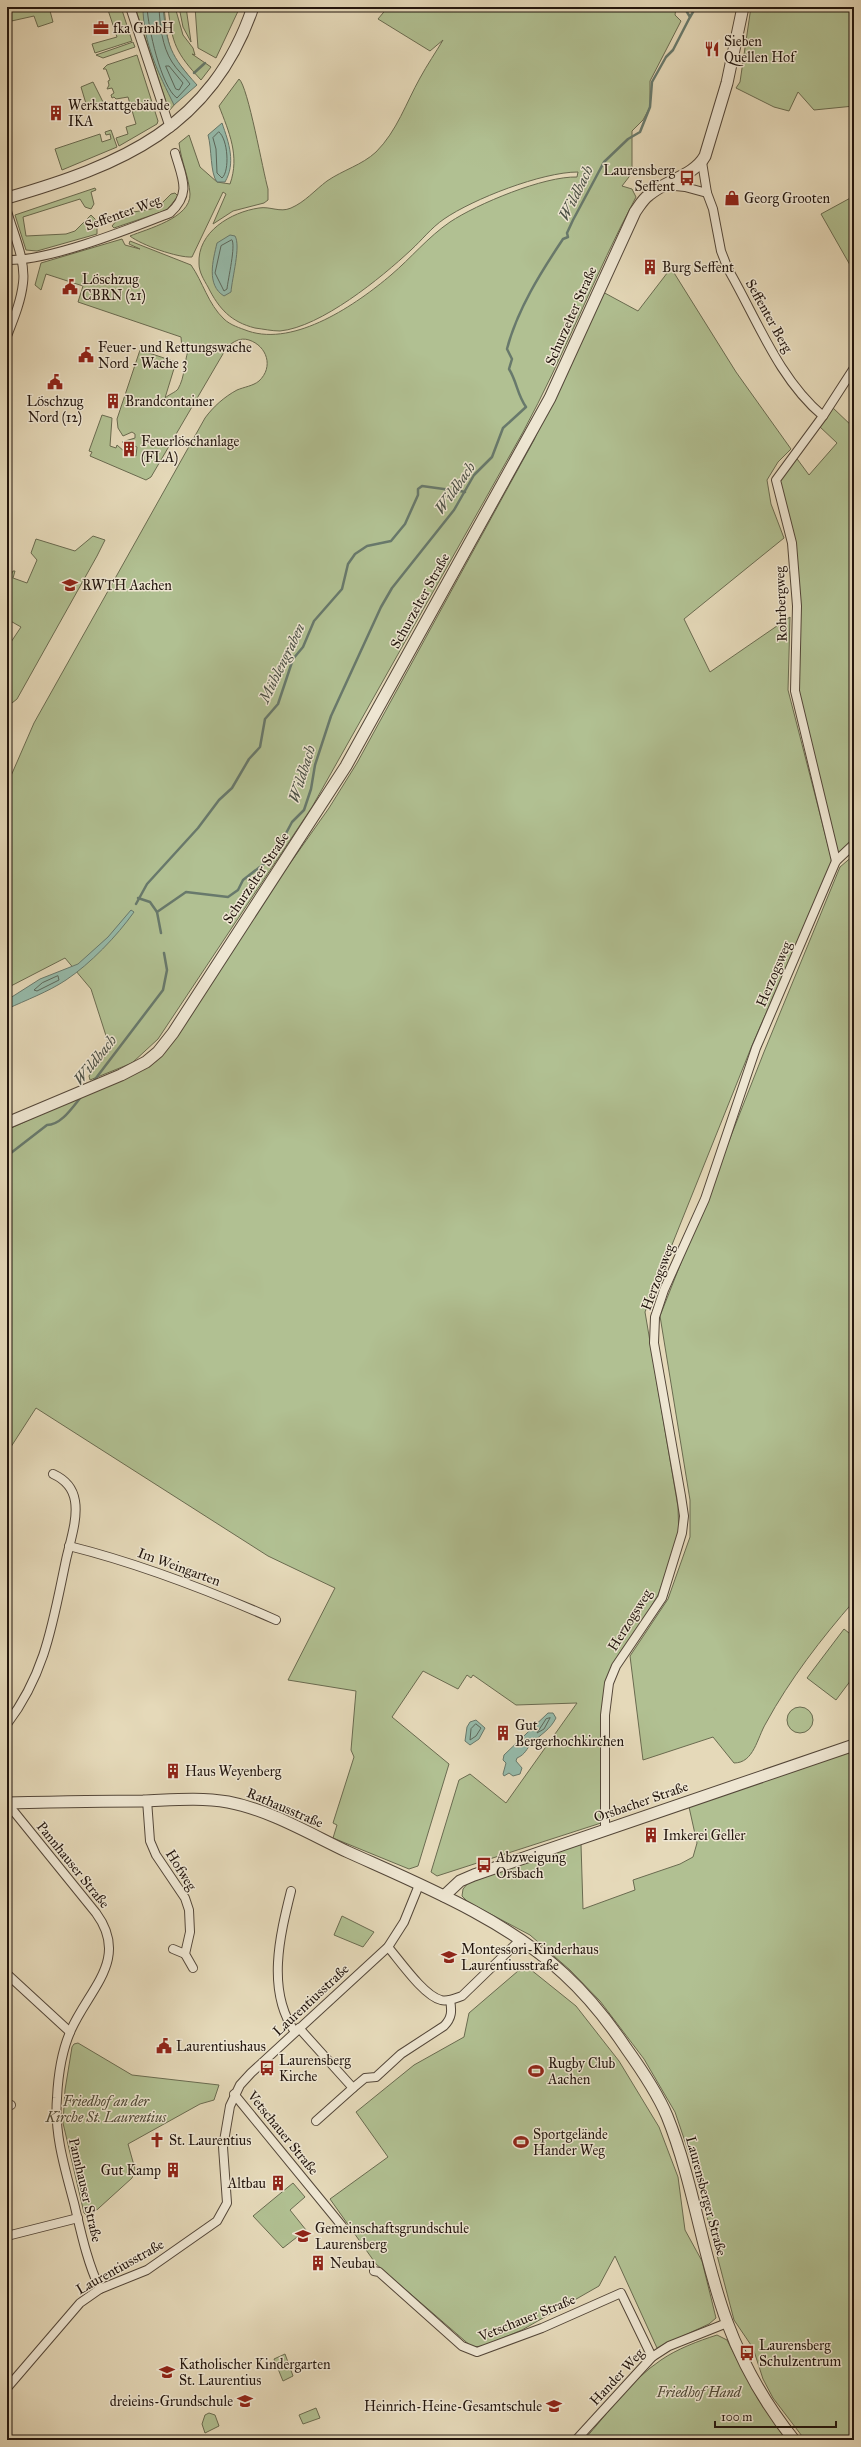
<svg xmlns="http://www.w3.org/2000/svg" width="861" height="2447" font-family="'IM FELL Great Primer',serif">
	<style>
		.green { fill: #b1c092; stroke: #6a6b50 }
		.water { fill: #96bbab; stroke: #68796c }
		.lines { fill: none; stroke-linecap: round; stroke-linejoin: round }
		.shore { stroke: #5c685c; stroke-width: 1 }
		.stream { stroke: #68796c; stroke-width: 2.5 }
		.minor-casing { stroke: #544739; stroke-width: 10 }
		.tertiary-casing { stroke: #544739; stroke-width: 13 }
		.minor { stroke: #eee6d2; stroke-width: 8 }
		.tertiary { stroke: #eee6d2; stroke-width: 11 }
		.labels { text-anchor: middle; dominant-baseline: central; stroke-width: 3; stroke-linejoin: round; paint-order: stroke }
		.poi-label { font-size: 14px; fill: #23160e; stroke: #eee6d2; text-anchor: start }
		.street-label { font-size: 14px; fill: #23160e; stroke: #eee6d2 }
		.park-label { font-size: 14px; font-style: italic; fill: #4e4936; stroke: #eee6d2 }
		.water-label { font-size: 15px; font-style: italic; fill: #4b5045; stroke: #eee6d2 }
	</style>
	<rect width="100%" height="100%" fill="#e5d9b9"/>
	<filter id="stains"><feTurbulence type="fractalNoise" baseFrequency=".005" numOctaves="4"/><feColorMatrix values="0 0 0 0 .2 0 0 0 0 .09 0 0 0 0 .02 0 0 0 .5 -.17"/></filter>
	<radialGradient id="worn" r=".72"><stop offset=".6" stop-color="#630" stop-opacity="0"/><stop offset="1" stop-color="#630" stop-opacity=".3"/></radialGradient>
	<g class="green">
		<polygon points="18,7 61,7 50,11 53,22 38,27 34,16 7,22 7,11"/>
		<polygon points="107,7 121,7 132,41 95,53 92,44 117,37"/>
		<path d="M135 7H164C166 24 166 45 176 60 182 68 188 74 193 83L169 111Z"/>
		<path d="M168 7H175L183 35 193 48 195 55 192 54 211 67 201 80C176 53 172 44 168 7Z"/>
		<polygon points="179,7 186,7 191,42 183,27"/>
		<polygon points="195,7 240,7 216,58 198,48"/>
		<path d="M388 7H676L675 15 681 21 650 81V107L643 120 632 131V173L622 186 632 189 636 197C595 274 564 356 523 432L312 807 158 1039 132 1063 90 1080 89 1076 109 1045 91 989 65 958 7 988V785L34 723 205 418C213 407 224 397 237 390 244 387 253 386 259 381 274 367 267 346 249 340 240 337 233 342 227 347L151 477 146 480 90 456 92 452 89 451 102 415 112 418 110 446 116 448 117 445 125 452 136 456 137 447 122 442 135 438V434L132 432 123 436 118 428 117 419 140 350 176 362 165 398C168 395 176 392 178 389 185 377 184 363 188 351L182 349 181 337 78 302 83 286 46 274 41 290 35 285 41 263 122 239 125 245 140 249 129 244 130 241 191 265C203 282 208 304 224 319 230 325 240 328 248 331 295 347 357 304 391 275 411 258 428 237 450 222 477 204 544 176 577 177L578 172C542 172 473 199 444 219 431 228 422 240 411 250 381 278 321 327 280 331 272 331 263 329 255 328 231 322 219 309 208 287 204 280 199 272 199 264 197 232 231 212 259 208 270 206 280 213 291 208 305 202 315 190 327 181 343 170 362 165 376 152 397 131 406 103 420 78 427 65 436 52 443 40L430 51 378 19Z"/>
		<polygon points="751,7 854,7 854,106 814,110 798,92 789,111 774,107 736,88 740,82"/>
		<polygon points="133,42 135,47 103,58 96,55"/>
		<polygon points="137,55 158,121 157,124 119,146 116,138 128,134 126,127 136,124 128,97 116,99 114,97 112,98 111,95 114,93 112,88 107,89 109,85 108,81 110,80 106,69 103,69 107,65"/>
		<path d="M239 79C248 86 263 172 268 189V200L264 203 233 211 213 224 226 194 223 192 192 257C178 258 141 245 130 236 147 229 191 218 190 194 189 177 181 161 179 143L189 135 200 167 217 182 230 184C240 156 229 132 219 106Z"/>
		<polygon points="93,82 103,102 87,107 81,87"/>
		<polygon points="111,130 117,147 62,170 55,149 100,134 102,142 111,139 110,134 106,135 105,132"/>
		<polygon points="95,188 96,190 91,192 94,204 91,209 85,207 80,199 23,217 26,236 66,234 75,231 91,215 97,221 97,234 37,251 26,250 15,215"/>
		<polygon points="175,193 178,196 167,210 114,228 112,226 122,214 151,209 160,205 171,194"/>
		<polygon points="854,196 854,272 821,214"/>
		<polygon points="671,268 736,372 791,449 778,462 767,480 771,504 784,538 684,619 710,672 790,617 788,690 832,861 751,1048 645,1312 678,1507 679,1540 658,1595 606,1682 601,1823 437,1876 431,1872 459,1780 470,1774 506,1803 577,1703 516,1705 473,1675 471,1678 467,1675 458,1689 423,1671 392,1717 449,1764 418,1866 409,1869 333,1838 337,1825 333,1823 354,1757 351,1750 356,1691 288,1680 335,1588 268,1556 36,1408 7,1453 7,1130 148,1065 329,808 357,763 534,440 601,291 638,311"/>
		<polygon points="832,407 854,428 854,839 838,854 795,691 795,547 774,483 795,456 809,475 837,443 819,426"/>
		<polygon points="93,536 105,540 97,556 17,699 7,707 7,640 11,642 21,627 7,619 7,583 13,571 15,571 13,578 27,583 37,560 31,553 36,539 75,551"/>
		<path d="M854 855V1601C821 1639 790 1679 766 1723 757 1738 754 1763 734 1763L713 1737 643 1760 630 1656 668 1599 690 1537V1500L660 1316 764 1052 840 867Z"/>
		<polygon points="844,1629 854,1637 854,1676 836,1700 807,1678"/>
		<circle cx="800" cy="1720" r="13"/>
		<polygon points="854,1749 854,2440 805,2440 773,2398 763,2379 753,2348 734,2320 695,2171 675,2112 644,2059 600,2001 570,1970 530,1935 468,1902 462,1896 463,1889 468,1883 581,1844 583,1909 635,1890 633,1880 680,1864 693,1857 697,1843 689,1807"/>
		<polygon points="342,1916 374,1932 363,1947 334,1935"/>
		<polygon points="525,1965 576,2006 619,2061 659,2127 678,2177 685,2230 702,2261 716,2318 709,2324 657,2348 615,2256 599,2286 522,2330 483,2346 472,2347 376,2264 330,2199 388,2157 356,2112 414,2065 464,2037 469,2013"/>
		<polygon points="78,2043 132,2075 219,2085 214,2100 200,2104 128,2144 135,2169 132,2178 89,2217 84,2213 63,2123 65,2090 72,2047 74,2044"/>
		<polygon points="293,2183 305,2197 290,2210 306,2230 283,2248 253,2216"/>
		<path d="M717 2335 727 2340 758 2399 786 2440H584C608 2413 631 2380 661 2360 677 2349 698 2341 717 2335Z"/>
		<polygon points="285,2354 293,2376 283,2381 274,2359"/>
		<polygon points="316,2408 320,2418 303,2424 299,2415"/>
		<polygon points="209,2413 215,2415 219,2426 205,2433 202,2424 205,2415"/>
	</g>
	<g class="water">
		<path d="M143 7H163C167 46 170 55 197 85L174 105C159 74 143 43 143 7Z"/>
		<path d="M222 123C229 143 236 163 225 182H217C210 173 212 149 208 135Z"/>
		<path d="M230 235 235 236C241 246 232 278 231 292L224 296C206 285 213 260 217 243Z"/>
		<path d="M131 910 134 912C117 936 90 964 66 980 48 992 26 1000 7 1009V1000L40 979 78 964 108 937Z"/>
		<path d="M548 1713H553L556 1718C550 1730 541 1734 532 1743 526 1749 526 1754 517 1758L516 1761 522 1768 520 1774 513 1776 509 1773 504 1776 503 1774 506 1763 503 1760 504 1755Z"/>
		<polygon points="476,1720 485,1728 479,1739 470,1745 465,1741 467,1727 470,1722"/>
	</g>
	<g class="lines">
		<g class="shore">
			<path d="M147 7C148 27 161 87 177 98L190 84C185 77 177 70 172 62 162 46 160 26 159 7"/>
			<polygon points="166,66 169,66 183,83 179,90 176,89"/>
			<path d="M219 132C228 139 230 171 222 178L217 173 216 149 213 138Z"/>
			<path d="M232 240C236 245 228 279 227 289L224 291 215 273 221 246Z"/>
			<polygon points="58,976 59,980 37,991 34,990 42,983"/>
			<polygon points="550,1718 544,1729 537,1733 546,1719"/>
			<polygon points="476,1724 481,1728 476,1736 470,1740 471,1729"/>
		</g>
		<g class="stream">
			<polyline points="690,17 693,12 692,7"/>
			<polyline points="194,73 205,63"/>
			<polyline points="460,491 465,492"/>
			<polyline points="138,898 150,902 157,912"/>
			<polyline points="136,904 147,884 198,828 219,800 232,788 249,759 260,747 265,719 278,704 293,659 303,647 314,621 342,589 348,564 355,554 367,546 391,541 405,524 418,495 418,489 422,486 451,490"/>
			<path d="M161 933 157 912 186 892 228 897 238 890 243 880 274 856 292 822 304 810 311 789 315 765 331 716 381 607 392 588 454 510 474 475 492 457 503 428 526 407C517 394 517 382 509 369L512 359 507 349C517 310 541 272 563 239L568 237 567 233 573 220 604 162 628 139 640 132 650 107 652 82 666 57 673 50 690 17 684 7"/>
			<polyline points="93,1082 163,990 167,970 164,953"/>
			<path d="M7 1156 47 1125C61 1125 72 1108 81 1097"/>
		</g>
		<defs>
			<g id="minor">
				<polyline points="130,7 170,128"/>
				<path d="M702 162 707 193 713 209 721 251 728 269C757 319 778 378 823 416"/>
				<polyline points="666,185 685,187 707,193"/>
				<path d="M7 211C13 233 26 260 23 283 21 301 14 318 7 336"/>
				<path d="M7 260C50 261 129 229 170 213 192 193 182 178 175 153"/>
				<polyline points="836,861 795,691 797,606 792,543 776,480 823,416 854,368"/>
				<path d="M69 1546C141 1564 208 1590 276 1620"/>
				<path d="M7 1724C46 1673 53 1621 66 1560 70 1542 78 1519 75 1501 73 1488 64 1479 53 1474"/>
				<polyline points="147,1800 150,1841 156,1855 185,1898 189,1910 190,1932 185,1954 193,1968"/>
				<path d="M7 1803 96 1913C130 1959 89 1989 71 2030 62 2050 58 2077 57 2098 54 2134 65 2169 74 2203 81 2232 87 2262 100 2289"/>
				<polyline points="605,1830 605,1715 609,1683 616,1666 662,1598 682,1533 684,1516 681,1496 654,1343 655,1317 664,1290 705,1199 756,1048 836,861 854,844"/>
				<path d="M291 1891C280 1935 266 1991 295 2032"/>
				<path d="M388 1947C400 1961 424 1996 441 2000 448 2002 456 1998 462 1996L520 1940"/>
				<polyline points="173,1949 185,1954"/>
				<polyline points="7,1974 70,2032"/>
				<polyline points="299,2028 353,2088 316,2121"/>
				<path d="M353 2088 365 2078 376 2077 401 2054 444 2026C452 2018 452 2011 450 2000"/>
				<polyline points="234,2094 342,2226"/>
				<polyline points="7,2106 11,2105"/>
				<polyline points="7,2236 78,2218"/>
				<polyline points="374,2271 379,2272 462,2346 477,2352 542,2328 621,2293 652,2357"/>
				<polyline points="7,2388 80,2303 100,2289 147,2270 217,2221 227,2203 223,2147 230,2106 240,2085 251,2073 388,1947 404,1922 419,1885"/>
				<polyline points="576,2440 652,2357 669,2346 727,2323"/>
			</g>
			<g id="tertiary">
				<path d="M7 198C121 165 212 128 253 7"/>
				<path d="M7 1123 121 1075 146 1062 158 1052 173 1033 346 766 550 398 635 212C640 205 643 199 649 195 666 180 694 176 705 156L727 83 743 7"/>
				<path d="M7 1803C52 1802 98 1801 143 1801 171 1800 200 1797 228 1802 270 1810 310 1834 348 1852 421 1885 505 1919 564 1974 588 1996 608 2021 626 2048 641 2069 657 2092 667 2116 694 2183 702 2255 727 2322 743 2365 766 2405 794 2440"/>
				<polyline points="444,1896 460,1881 474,1875 854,1745"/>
			</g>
		</defs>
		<use href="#minor" class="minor-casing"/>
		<use href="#tertiary" class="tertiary-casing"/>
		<use href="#minor" class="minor"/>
		<use href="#tertiary" class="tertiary"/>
	</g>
	<defs>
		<symbol id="office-bare" viewBox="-9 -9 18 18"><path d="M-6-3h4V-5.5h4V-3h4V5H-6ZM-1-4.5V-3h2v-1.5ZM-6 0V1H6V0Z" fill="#8f2418" stroke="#eee6d2" stroke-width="2.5" paint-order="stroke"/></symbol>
		<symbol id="restaurant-bare" viewBox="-9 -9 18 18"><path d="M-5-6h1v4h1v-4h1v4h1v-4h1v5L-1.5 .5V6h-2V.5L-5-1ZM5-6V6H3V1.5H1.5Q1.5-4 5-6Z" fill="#8f2418" stroke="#eee6d2" stroke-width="2.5" paint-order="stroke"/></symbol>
		<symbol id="building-bare" viewBox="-9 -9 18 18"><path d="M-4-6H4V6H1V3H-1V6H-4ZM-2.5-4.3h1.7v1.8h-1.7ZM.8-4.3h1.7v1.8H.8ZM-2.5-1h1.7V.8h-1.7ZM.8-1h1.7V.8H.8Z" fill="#8f2418" stroke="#eee6d2" stroke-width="2.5" paint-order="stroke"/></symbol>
		<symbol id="bus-bare" viewBox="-9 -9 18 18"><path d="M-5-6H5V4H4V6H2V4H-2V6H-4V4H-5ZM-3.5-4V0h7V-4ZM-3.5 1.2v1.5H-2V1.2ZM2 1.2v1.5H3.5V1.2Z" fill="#8f2418" stroke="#eee6d2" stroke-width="2.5" paint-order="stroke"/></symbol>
		<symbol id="shop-bare" viewBox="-9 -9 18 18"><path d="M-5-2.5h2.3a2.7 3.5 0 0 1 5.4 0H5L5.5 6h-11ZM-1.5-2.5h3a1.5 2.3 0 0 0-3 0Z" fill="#8f2418" stroke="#eee6d2" stroke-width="2.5" paint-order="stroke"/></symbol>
		<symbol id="civic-bare" viewBox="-9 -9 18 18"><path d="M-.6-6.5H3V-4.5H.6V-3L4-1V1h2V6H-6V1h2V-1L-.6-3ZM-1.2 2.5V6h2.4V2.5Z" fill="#8f2418" stroke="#eee6d2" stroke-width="2.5" paint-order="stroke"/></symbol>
		<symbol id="university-bare" viewBox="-9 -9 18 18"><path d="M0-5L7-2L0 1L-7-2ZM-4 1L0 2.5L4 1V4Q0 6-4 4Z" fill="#8f2418" stroke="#eee6d2" stroke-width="2.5" paint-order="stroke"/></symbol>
		<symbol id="school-bare" viewBox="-9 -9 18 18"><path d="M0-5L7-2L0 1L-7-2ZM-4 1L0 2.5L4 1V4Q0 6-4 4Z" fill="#8f2418" stroke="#eee6d2" stroke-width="2.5" paint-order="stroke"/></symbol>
		<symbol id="stadium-bare" viewBox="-9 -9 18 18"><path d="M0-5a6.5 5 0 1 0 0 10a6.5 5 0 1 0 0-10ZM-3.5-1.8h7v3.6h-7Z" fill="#8f2418" stroke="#eee6d2" stroke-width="2.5" paint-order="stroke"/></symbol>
		<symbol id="church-bare" viewBox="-9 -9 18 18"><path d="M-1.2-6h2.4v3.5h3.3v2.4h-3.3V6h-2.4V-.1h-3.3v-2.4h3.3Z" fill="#8f2418" stroke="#eee6d2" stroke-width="2.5" paint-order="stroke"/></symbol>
	</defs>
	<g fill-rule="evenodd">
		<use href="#office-bare" x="90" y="17" width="22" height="22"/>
		<use href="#restaurant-bare" x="701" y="38" width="22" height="22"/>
		<use href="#building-bare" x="45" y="102" width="22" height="22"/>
		<use href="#bus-bare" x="676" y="167" width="22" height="22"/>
		<use href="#shop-bare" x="721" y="187" width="22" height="22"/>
		<use href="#building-bare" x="639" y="256" width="22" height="22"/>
		<use href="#civic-bare" x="59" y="276" width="22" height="22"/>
		<use href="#civic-bare" x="75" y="344" width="22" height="22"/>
		<use href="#civic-bare" x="44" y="371" width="22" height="22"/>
		<use href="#building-bare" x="102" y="390" width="22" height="22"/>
		<use href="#building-bare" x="118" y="438" width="22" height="22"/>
		<use href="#university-bare" x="59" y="574" width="22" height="22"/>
		<use href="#building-bare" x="492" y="1722" width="22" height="22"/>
		<use href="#building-bare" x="162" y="1760" width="22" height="22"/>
		<use href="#building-bare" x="640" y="1824" width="22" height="22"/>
		<use href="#bus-bare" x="473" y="1854" width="22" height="22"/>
		<use href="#school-bare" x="438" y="1946" width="22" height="22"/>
		<use href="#civic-bare" x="153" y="2035" width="22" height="22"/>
		<use href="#bus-bare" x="256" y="2057" width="22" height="22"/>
		<use href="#stadium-bare" x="525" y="2060" width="22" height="22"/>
		<use href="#church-bare" x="146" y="2129" width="22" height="22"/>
		<use href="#stadium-bare" x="510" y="2131" width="22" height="22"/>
		<use href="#building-bare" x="162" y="2159" width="22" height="22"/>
		<use href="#building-bare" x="267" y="2172" width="22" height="22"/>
		<use href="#school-bare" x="292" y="2225" width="22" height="22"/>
		<use href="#building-bare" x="307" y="2252" width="22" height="22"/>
		<use href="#bus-bare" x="736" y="2342" width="22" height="22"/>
		<use href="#school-bare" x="156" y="2361" width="22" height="22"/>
		<use href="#school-bare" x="234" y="2390" width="22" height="22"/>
		<use href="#school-bare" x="543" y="2395" width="22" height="22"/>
	</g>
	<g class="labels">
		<g class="poi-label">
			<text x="113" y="28">fka GmbH</text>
			<text x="724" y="41">Sieben<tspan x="724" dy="16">Quellen Hof</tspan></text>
			<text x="68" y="105">Werkstattgebäude<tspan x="68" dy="16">IKA</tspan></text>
			<text x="675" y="170" text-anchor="end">Laurensberg<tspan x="675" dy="16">Seffent</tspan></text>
			<text x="744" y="198">Georg Grooten</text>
			<text x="662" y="267">Burg Seffent</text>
			<text x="82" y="279">Löschzug<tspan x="82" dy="16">CBRN (21)</tspan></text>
			<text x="98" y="347">Feuer- und Rettungswache<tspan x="98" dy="16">Nord - Wache 3</tspan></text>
			<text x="55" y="401" text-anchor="middle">Löschzug<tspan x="55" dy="16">Nord (12)</tspan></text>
			<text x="125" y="401">Brandcontainer</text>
			<text x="141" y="441">Feuerlöschanlage<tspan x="141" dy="16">(FLA)</tspan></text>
			<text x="82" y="585">RWTH Aachen</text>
			<text x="515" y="1725">Gut<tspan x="515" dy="16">Bergerhochkirchen</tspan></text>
			<text x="185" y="1771">Haus Weyenberg</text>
			<text x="663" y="1835">Imkerei Geller</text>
			<text x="496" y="1857">Abzweigung<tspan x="496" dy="16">Orsbach</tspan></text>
			<text x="461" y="1949">Montessori-Kinderhaus<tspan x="461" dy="16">Laurentiusstraße</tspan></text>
			<text x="176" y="2046">Laurentiushaus</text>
			<text x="279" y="2060">Laurensberg<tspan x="279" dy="16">Kirche</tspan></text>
			<text x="548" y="2063">Rugby Club<tspan x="548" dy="16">Aachen</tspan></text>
			<text x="533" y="2134">Sportgelände<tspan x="533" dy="16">Hander Weg</tspan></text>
			<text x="169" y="2140">St. Laurentius</text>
			<text x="161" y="2170" text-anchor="end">Gut Kamp</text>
			<text x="266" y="2183" text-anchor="end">Altbau</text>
			<text x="315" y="2228">Gemeinschaftsgrundschule<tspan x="315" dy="16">Laurensberg</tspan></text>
			<text x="330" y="2263">Neubau</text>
			<text x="759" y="2345">Laurensberg<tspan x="759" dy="16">Schulzentrum</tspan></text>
			<text x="179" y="2364">Katholischer Kindergarten<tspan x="179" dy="16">St. Laurentius</tspan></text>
			<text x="233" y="2401" text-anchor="end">dreieins-Grundschule</text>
			<text x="542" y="2406" text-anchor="end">Heinrich-Heine-Gesamtschule</text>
		</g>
		<g class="street-label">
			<text transform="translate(123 213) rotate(-20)">Seffenter Weg</text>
			<text transform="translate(571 316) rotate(-66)">Schurzelter Straße</text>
			<text transform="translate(769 316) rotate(61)">Seffenter Berg</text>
			<text transform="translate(420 601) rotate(-61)">Schurzelter Straße</text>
			<text transform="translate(781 604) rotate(-92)">Rohrbergweg</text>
			<text transform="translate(256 878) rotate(-56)">Schurzelter Straße</text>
			<text transform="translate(774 974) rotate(-67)">Herzogsweg</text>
			<text transform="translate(658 1277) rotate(-69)">Herzogsweg</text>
			<text transform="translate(179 1567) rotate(20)">Im Weingarten</text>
			<text transform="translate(630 1620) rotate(-58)">Herzogsweg</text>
			<text transform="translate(641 1802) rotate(-19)">Orsbacher Straße</text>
			<text transform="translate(285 1808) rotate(23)">Rathausstraße</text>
			<text transform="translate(73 1865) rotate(51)">Pannhauser Straße</text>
			<text transform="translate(181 1870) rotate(58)">Hofweg</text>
			<text transform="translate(311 2000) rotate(-43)">Laurentiusstraße</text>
			<text transform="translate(283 2133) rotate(51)">Vetschauer Straße</text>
			<text transform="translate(85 2190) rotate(77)">Pannhauser Straße</text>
			<text transform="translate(706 2196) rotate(75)">Laurensberger Straße</text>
			<text transform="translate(120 2267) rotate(-29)">Laurentiusstraße</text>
			<text transform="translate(527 2318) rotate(-22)">Vetschauer Straße</text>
			<text transform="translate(617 2377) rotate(-47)">Hander Weg</text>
		</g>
		<g class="park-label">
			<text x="106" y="2101">Friedhof an der<tspan x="106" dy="16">Kirche St. Laurentius</tspan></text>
			<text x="699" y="2392">Friedhof Hand</text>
		</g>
		<g class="water-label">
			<text transform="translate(576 193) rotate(-64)">Wildbach</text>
			<text transform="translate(455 488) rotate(-55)">Wildbach</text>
			<text transform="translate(282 663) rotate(-64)">Mühlengraben</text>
			<text transform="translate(302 774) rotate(-73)">Wildbach</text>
			<text transform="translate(95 1060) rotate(-51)">Wildbach</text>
		</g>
	</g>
	<rect width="861" height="2447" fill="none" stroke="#e5d9b9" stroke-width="24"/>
	<rect x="8" y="8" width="845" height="2431" fill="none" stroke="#23160e" stroke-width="2"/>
	<rect x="12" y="12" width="837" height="2423" fill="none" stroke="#23160e"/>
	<path d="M715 2421v6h121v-6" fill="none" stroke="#23160e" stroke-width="2"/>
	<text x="721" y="2421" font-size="12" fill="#23160e" stroke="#eee6d2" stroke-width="3" paint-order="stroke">100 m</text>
	<rect width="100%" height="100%" filter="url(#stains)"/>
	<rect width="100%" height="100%" fill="url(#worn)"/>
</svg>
